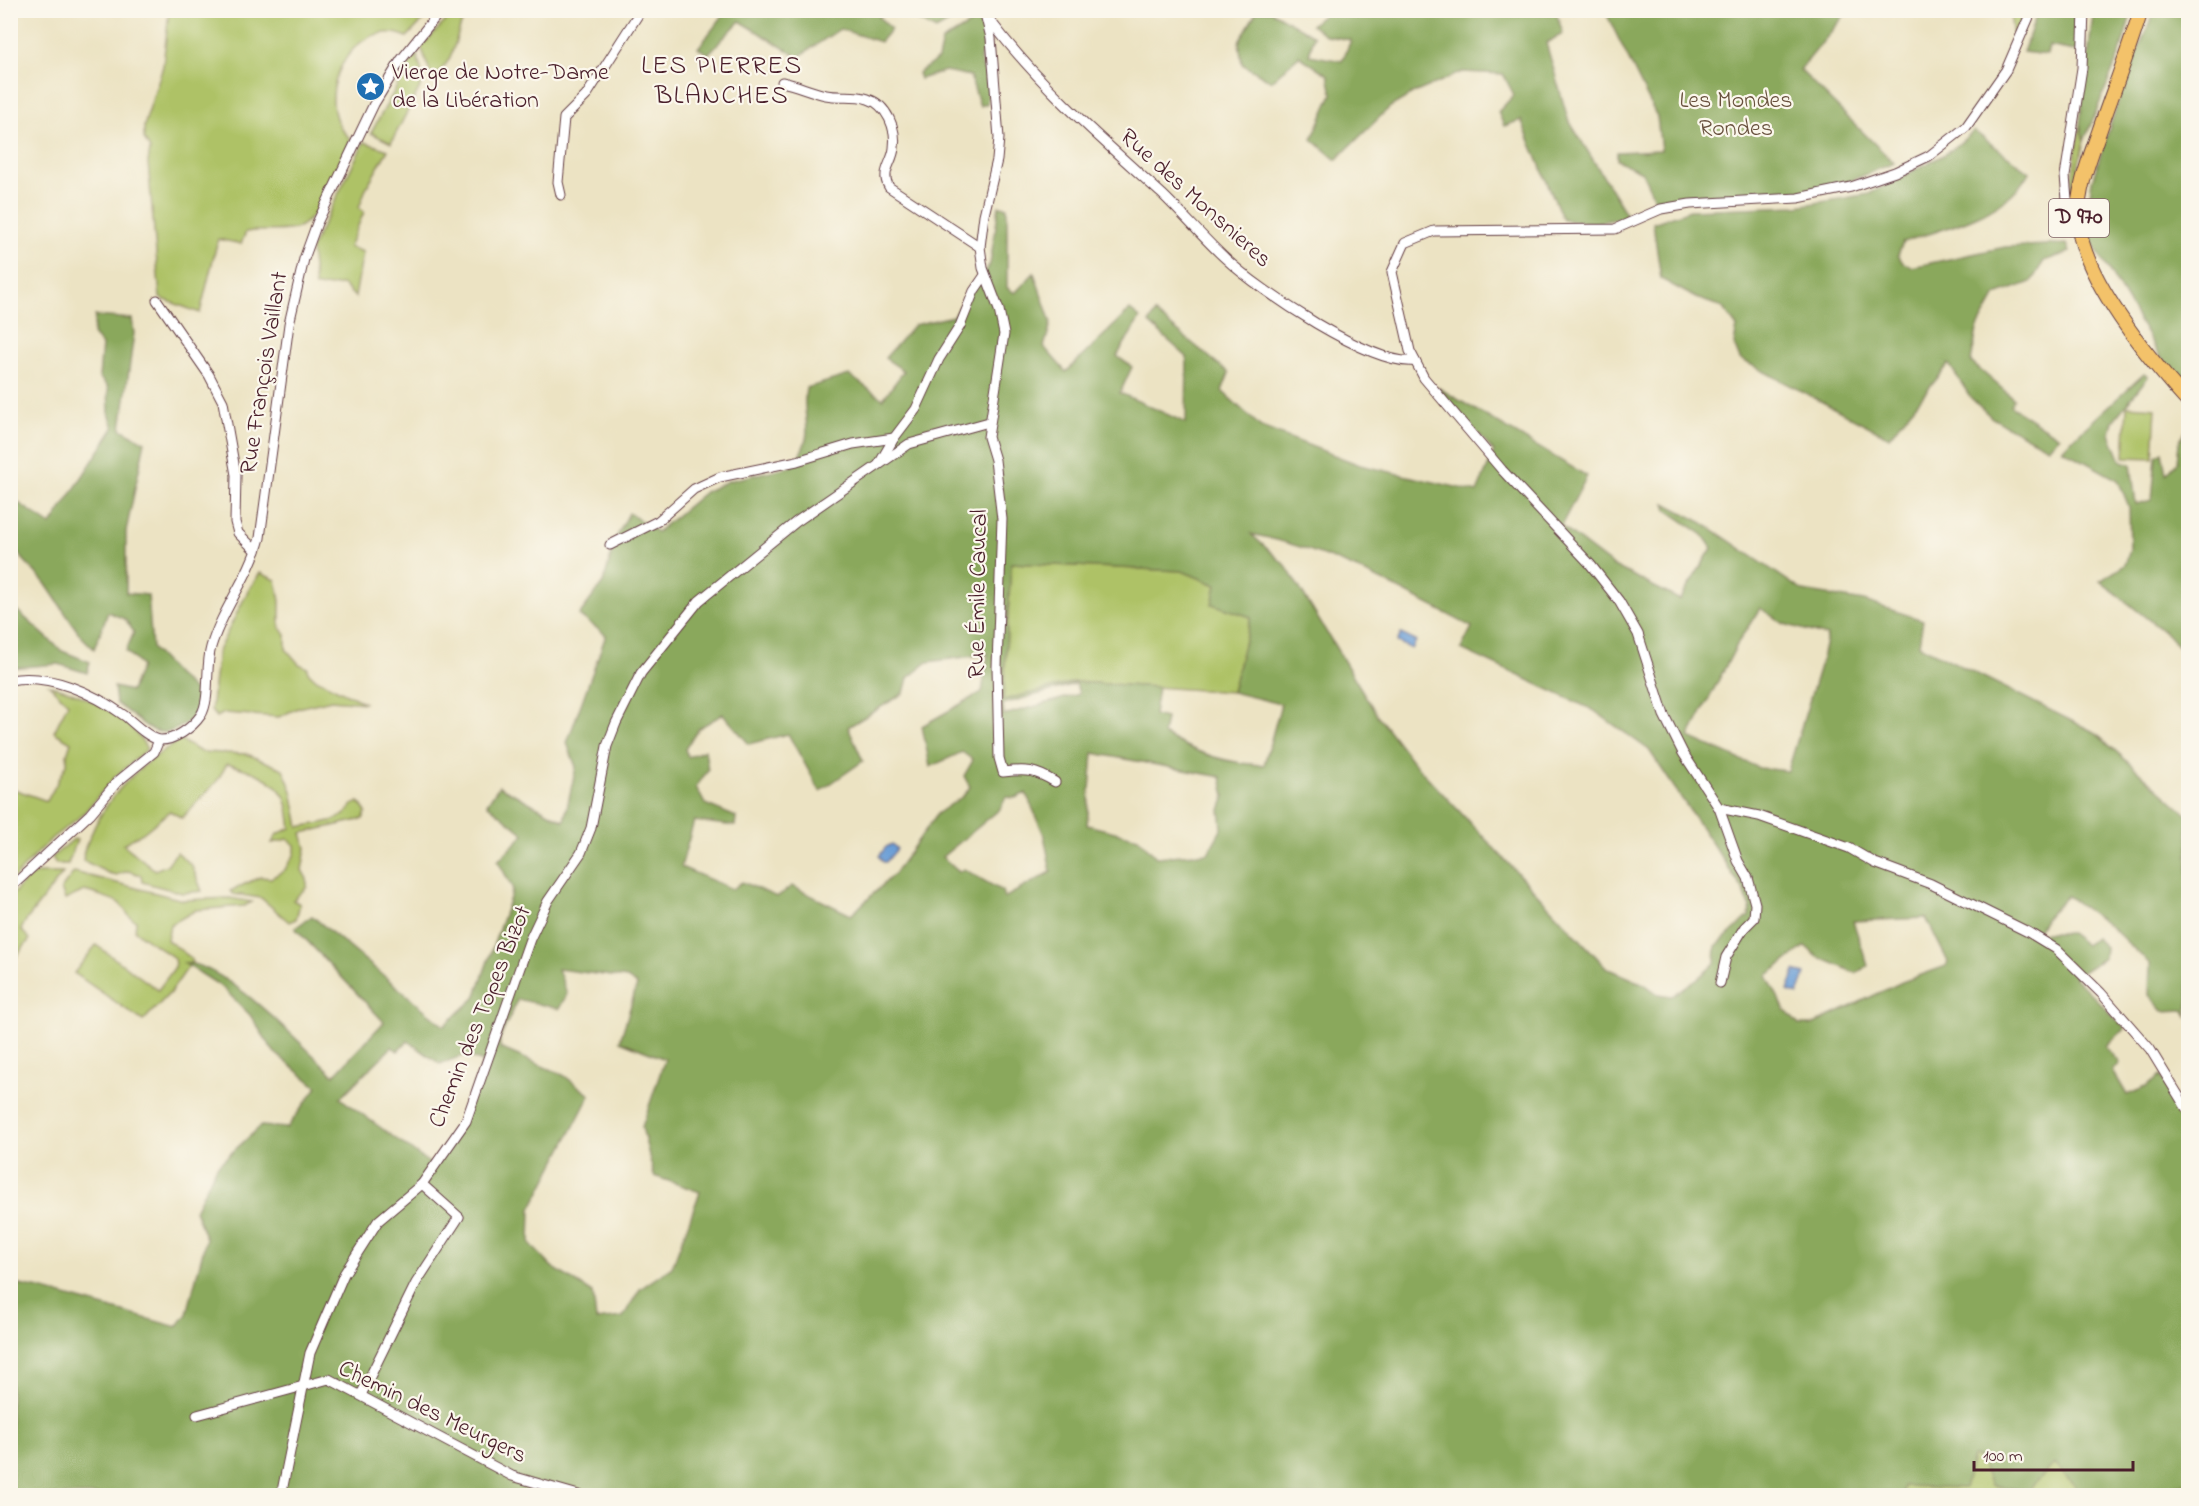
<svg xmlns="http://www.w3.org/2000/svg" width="2199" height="1506" font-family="'Indie Flower',sans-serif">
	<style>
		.green { fill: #aec266; stroke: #7c7048; stroke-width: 1.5 }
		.forest { fill: #8aa85b; stroke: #6a6443; stroke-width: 1.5; fill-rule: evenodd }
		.water { fill: #6a9ed6; stroke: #5a5e80; stroke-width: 1.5 }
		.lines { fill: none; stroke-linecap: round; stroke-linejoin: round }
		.minor-casing { stroke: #623c42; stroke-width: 11 }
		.primary-casing { stroke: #623c42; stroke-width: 16 }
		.minor { stroke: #fff; stroke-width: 9 }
		.primary { stroke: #f3c26a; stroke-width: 14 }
		.labels { text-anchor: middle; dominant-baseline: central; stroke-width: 4.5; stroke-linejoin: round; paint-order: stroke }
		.shield { fill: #fbf7ec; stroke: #7f6065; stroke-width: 1.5 }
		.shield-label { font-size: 22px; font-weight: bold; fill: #4a1f2b }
		.poi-label { font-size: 24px; fill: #4a1f2b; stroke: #fbf7ec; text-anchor: start }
		.park-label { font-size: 24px; fill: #68503d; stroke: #fbf7ec }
		.street-label { font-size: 24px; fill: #4a1f2b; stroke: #fbf7ec }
		.neighbourhood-label { font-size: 26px; letter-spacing: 1.5px; fill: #4a1f2b; stroke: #fbf7ec }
	</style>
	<rect width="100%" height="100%" fill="#fbf7ec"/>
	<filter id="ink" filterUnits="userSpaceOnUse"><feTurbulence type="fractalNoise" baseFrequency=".0167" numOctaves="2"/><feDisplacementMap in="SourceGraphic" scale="12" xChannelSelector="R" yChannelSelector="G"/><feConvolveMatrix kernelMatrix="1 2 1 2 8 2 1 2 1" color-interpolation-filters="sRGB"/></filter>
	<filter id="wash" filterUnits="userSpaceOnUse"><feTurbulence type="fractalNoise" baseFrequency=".008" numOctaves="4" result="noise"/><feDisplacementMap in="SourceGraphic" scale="24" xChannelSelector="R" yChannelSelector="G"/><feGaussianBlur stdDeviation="1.35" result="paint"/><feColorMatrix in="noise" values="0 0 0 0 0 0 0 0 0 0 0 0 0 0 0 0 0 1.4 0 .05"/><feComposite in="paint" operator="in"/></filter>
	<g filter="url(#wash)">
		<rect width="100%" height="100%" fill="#ece3c3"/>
		<g class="green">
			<path d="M169 11H432L407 37C353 12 306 103 351 139 339 165 324 216 297 228 286 233 261 229 246 232L241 244 218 239 200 313 160 298 148 163 150 149 144 139V126L163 66Z"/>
			<path d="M455 11H467C454 33 457 63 432 77L421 47Z"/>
			<polygon points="2010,11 2026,11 2013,36 2010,14"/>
			<polygon points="416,52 421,69 422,83 391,143 371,133"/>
			<polygon points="2080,124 2084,141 2072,194 2070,193"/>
			<polygon points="364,142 388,150 366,188 359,208 364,212 349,247 363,252 355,297 343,285 315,287 311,249"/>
			<polygon points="2127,406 2156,408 2153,458 2124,457"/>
			<polygon points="1011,563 1183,571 1216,585 1213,604 1251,617 1232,692 1075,682 1003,701"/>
			<polygon points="260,573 276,580 280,601 280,628 286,634 286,649 299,664 308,668 308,672 314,678 365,703 331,700 298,708 279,717 224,713 217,717 211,711 218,651 248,591"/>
			<path d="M49 685C84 694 130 716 147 749L115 777 81 816 52 838 11 881V788L47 801 67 764V754L71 742 54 732 68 703Z"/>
			<path d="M180 740 201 752 247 754 283 769 292 791 299 827C317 823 345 823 352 805L359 802 366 812 363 819 302 833 306 848 302 870 307 879V887L293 900 300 904 296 919 289 922 261 898 233 894 230 891 260 877 271 878 284 871 295 854V845L288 839 272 843 277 834 291 828C289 819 289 804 284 796 273 777 247 769 227 764L217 781 182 818 170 811 143 833 123 844 155 870 167 865 177 852 192 866 202 891 182 893 142 882 141 875 128 871 116 875 108 873 84 861C82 852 85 848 89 839 106 795 140 764 180 740Z"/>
			<polygon points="74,839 77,840 68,864 56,864 52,857"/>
			<path d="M74 872 183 900 230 898 252 902 244 906 196 910 170 925 167 940 191 958 192 963H185L189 966 170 993 143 1021 74 973 96 945 158 990 175 967 174 958 135 931 136 921C126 916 127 911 120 904 117 900 89 892 84 891L65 900 61 889Z"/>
			<polygon points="38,873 63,873 25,922 21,930 30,939 11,963 11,896 29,877"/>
			<polygon points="1972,1456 2055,1463 2084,1493 2092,1495 1903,1496 1903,1486"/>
			<polygon points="2188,1478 2188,1495 2132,1496 2186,1483"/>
		</g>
		<g class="forest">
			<polygon points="722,11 886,11 879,17 891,29 880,42 840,29 798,57 740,21 708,54 698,48 725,13"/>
			<polygon points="901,11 970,11 936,30"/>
			<polygon points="1257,11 1271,11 1314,36 1309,55 1342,61 1351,40 1327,36 1311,25 1328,11 1556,11 1563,34 1546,43 1568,119 1628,217 1594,223 1563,220 1521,120 1504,126 1498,112 1514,95 1503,74 1462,72 1414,93 1390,107 1336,160 1312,139 1332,94 1328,75 1299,56 1271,81 1242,64 1239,42"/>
			<polygon points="1605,11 1848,11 1800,70 1894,163 1850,181 1802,194 1700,195 1656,202 1642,172 1617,160 1617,152 1661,150 1657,117"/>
			<polygon points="2038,11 2079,11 2079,52 2049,46 2047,55 2023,52"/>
			<polygon points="2116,11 2132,11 2120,53 2084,141 2080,124 2093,15"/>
			<polygon points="2154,11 2188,11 2188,388 2161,358 2092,242 2088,210 2092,181 2121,93"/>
			<polygon points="982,17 984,44 980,59 989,86 987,104 980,106 970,76 945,71 920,79 918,73 938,59 942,41"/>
			<path d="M1974 131 2029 172C2007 215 1946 228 1903 242L1898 255 1903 263 1912 267 2005 247 2067 244 2070 252 2044 261 2031 282 1996 295 1977 329 1971 362 2014 399 2010 406 2059 437 2048 448 1992 418 1971 398 1949 364 1889 437 1740 359 1734 344 1737 327 1722 307 1696 298 1661 279 1653 223 1690 210 1797 206 1869 194 1949 152Z"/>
			<path d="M999 206 1007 207V288L1015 293 1034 273 1051 323 1044 347 1066 372 1130 310 1140 318 1117 356 1132 367 1120 393 1186 423 1187 357 1149 323 1155 313 1229 373 1222 391 1261 427 1360 465 1477 492 1494 452 1437 387 1587 476 1561 526 1612 565 1680 600 1712 548 1703 535 1667 510 1665 503 1703 523 1803 591 1864 601 1923 620 1919 645 2094 732 2188 815V1017L2184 1010 2163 1011 2149 995 2150 964 2111 927 2067 896 2047 916 2036 933H2070L2086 945 2095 938 2105 947 2104 958 2074 977 2125 1028 2106 1047 2120 1063 2113 1071 2127 1095 2146 1087 2161 1076 2188 1129V1478L2186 1483C2165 1488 2103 1504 2084 1494 2074 1487 2063 1472 2055 1463L2028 1491 1991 1485 1980 1459 1972 1457 1964 1488 1904 1486 1903 1496 11 1495 10 1283 44 1290 177 1327 187 1314 206 1239 195 1210 217 1166 261 1126 287 1128 317 1087 274 1052 250 1015 222 987 184 963C225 962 303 1047 334 1075L384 1022 295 928 312 916 444 1026 475 998 513 889 498 861 524 834 487 804 499 786 564 821 576 767 567 743 606 635 579 615 603 583 617 536 629 513 657 532 705 492 728 481 792 466C819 430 800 423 806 388L849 375 883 399 904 371 885 358 914 325 953 316 990 264ZM1251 534C1332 550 1398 589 1472 627L1461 649 1593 710 1649 750 1744 891 1750 907 1749 916 1716 946 1715 963 1701 976 1672 996 1658 994 1644 984 1607 968 1413 762 1377 715 1286 566ZM1011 563 1182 571 1216 585 1212 604 1251 617 1232 692 1281 704 1264 765C1229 764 1193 752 1163 734L1166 718 1154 715 1158 687 1075 682 1003 700ZM1760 608 1784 624 1827 636 1822 659 1788 771 1759 768 1689 737 1739 641ZM988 654 982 692 922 726 930 767 962 752 973 760 964 776 970 787 963 796 937 814 894 874 851 915 792 886 777 897 742 882 732 889 681 867 694 821 735 826 736 817 705 804 696 787 708 770 705 750 688 757 685 749 699 728 723 714 749 744 788 734 820 791 863 761 848 727 904 693 908 678 928 662ZM1076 684 1079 694 1004 715 1003 704ZM1093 753 1221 777 1225 796 1220 810 1222 828 1208 853 1156 857 1138 838 1087 825ZM1026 793 1044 835 1051 872 1004 898 1002 891 964 869 959 872 942 857 1000 809 1006 797 1015 798ZM1926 918 1948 962 1946 966 1902 982 1812 1025H1799L1785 1010 1767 976 1805 946 1818 957 1856 973 1868 966 1853 921ZM558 969 627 978 637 985 620 1041 665 1059 642 1127 654 1176 700 1192 672 1267 640 1289 623 1317 596 1320 593 1293 552 1267 530 1244 531 1209 590 1095 563 1075 500 1048V1038L518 999 559 1009 567 994ZM408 1041 440 1064 465 1055 483 1062 455 1130 432 1165 340 1098 392 1047 398 1051Z"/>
			<path d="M95 316 132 319 134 333 121 429 145 442 126 531V593L148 595 152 648 177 675 201 696 197 714C160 749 149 727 116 703L114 687 131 691 141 666 126 651 134 632 125 619 108 612 94 649 80 635 45 583 11 546V498L51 525 114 428 109 413 108 387 99 377 102 345 93 334Z"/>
			<polygon points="2144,374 2148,377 2113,421 2110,434 2121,461 2131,464 2136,504 2152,500 2156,456 2162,452 2166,474 2177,462 2179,443 2188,426 2188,658 2168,635 2100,581 2125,565 2130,550 2129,507 2118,480 2062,449"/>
			<polygon points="11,605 62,651 90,662 87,673 58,664 11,668"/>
		</g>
		<g class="water">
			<polygon points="1401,634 1416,641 1412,649 1397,642"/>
			<polygon points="892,844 897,849 886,862 883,862 879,856 886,847"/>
			<polygon points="1795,971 1805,974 1798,995 1788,991"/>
		</g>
	</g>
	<g filter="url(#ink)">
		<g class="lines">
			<defs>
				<g id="minor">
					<path d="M984 10 991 38 999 138 997 160 984 215 980 247 983 268 999 310 1004 334 988 437 995 460 1002 519 997 667 999 758 1003 772C1027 769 1035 770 1055 782"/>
					<path d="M989 19C1039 85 1101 139 1162 194 1184 215 1203 238 1226 259 1259 290 1371 366 1415 361"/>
					<path d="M782 82C797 85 811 92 826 95 840 98 855 94 868 99 887 105 897 129 894 148 893 162 880 172 889 187L980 247"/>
					<polyline points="561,195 558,182 564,118 586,96 641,10"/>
					<polyline points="2077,220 2067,200 2065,176 2082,68 2084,10"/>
					<polyline points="157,300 209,375 223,402 236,475 235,522 238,533 256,551"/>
					<polyline points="879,464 894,438 916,409 939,359 960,326 974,291 985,275"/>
					<polyline points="610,545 658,521 694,489 720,477 797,461 853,444 894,438"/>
					<path d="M10 680C50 673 93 693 125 716 135 724 146 736 159 740 174 741 192 728 201 715 211 699 205 667 211 647 222 609 249 578 260 538L289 324 304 259 317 223 374 104 401 60 441 10"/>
					<polyline points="1719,808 1759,816 1849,848 1875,863 1931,884 2028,932 2056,949 2101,993 2150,1049 2188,1111"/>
					<polyline points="10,888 90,814 117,782 154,752 159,740"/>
					<polyline points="1720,983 1726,957 1744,928 1754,918 1755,904 1748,878 1738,861 1719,808 1683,753 1664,715 1638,634 1619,601 1590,564 1502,470 1424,378 1410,351 1392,272 1405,243 1434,231 1615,229 1661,209 1690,204 1798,198 1851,187 1895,172 1929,156 1966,127 2006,70 2032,10"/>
					<polyline points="361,1395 416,1283 459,1217 422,1184"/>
					<polyline points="197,1415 329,1379 512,1476 582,1496"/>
					<polyline points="281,1496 310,1353 344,1274 378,1221 422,1184 466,1121 530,939 548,901 581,853 591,828 607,746 616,723 641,673 699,601 796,522 909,444 989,422"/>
				</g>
				<path id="primary" d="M2141 10C2129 51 2113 91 2099 132 2089 160 2077 190 2078 220 2081 277 2151 361 2188 402"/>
			</defs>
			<use href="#minor" class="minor-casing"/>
			<use href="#primary" class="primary-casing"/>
			<use href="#minor" class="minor"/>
			<use href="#primary" class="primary"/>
		</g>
	</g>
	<defs>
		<symbol id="sight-disc" viewBox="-11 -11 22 22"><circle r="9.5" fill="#1f6fb2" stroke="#fbf7ec"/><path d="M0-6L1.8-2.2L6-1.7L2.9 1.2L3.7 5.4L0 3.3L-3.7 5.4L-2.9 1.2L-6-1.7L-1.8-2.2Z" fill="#fff"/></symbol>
	</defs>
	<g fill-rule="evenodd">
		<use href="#sight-disc" x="354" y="70" width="33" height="33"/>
	</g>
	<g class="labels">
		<rect class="shield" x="2049" y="199" width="60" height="38" rx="4.5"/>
		<g class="shield-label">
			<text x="2079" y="218">D 970</text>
		</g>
		<g class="poi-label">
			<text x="392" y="73">Vierge de Notre-Dame<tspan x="392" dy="28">de la Libération</tspan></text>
		</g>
		<g class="park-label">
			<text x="1736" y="101">Les Mondes<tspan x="1736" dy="28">Rondes</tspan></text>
		</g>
		<g class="street-label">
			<text transform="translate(1195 199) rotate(42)">Rue des Monsnieres</text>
			<text transform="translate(265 373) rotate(-81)">Rue François Vaillant</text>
			<text transform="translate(979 594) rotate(-89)">Rue Émile Caucal</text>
			<text transform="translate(481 1017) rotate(-68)">Chemin des Topes Bizot</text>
			<text transform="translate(432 1413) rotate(26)">Chemin des Meurgers</text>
		</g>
		<g class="neighbourhood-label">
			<text x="722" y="67">LES PIERRES<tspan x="722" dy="30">BLANCHES</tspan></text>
		</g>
	</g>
	<rect width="2199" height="1506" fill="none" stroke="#fbf7ec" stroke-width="36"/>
	<path d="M1974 1461v9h159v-9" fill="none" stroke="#4a1f2b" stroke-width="3"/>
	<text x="1983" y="1461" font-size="18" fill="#4a1f2b" stroke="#fbf7ec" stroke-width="4.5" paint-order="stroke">100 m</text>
</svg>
